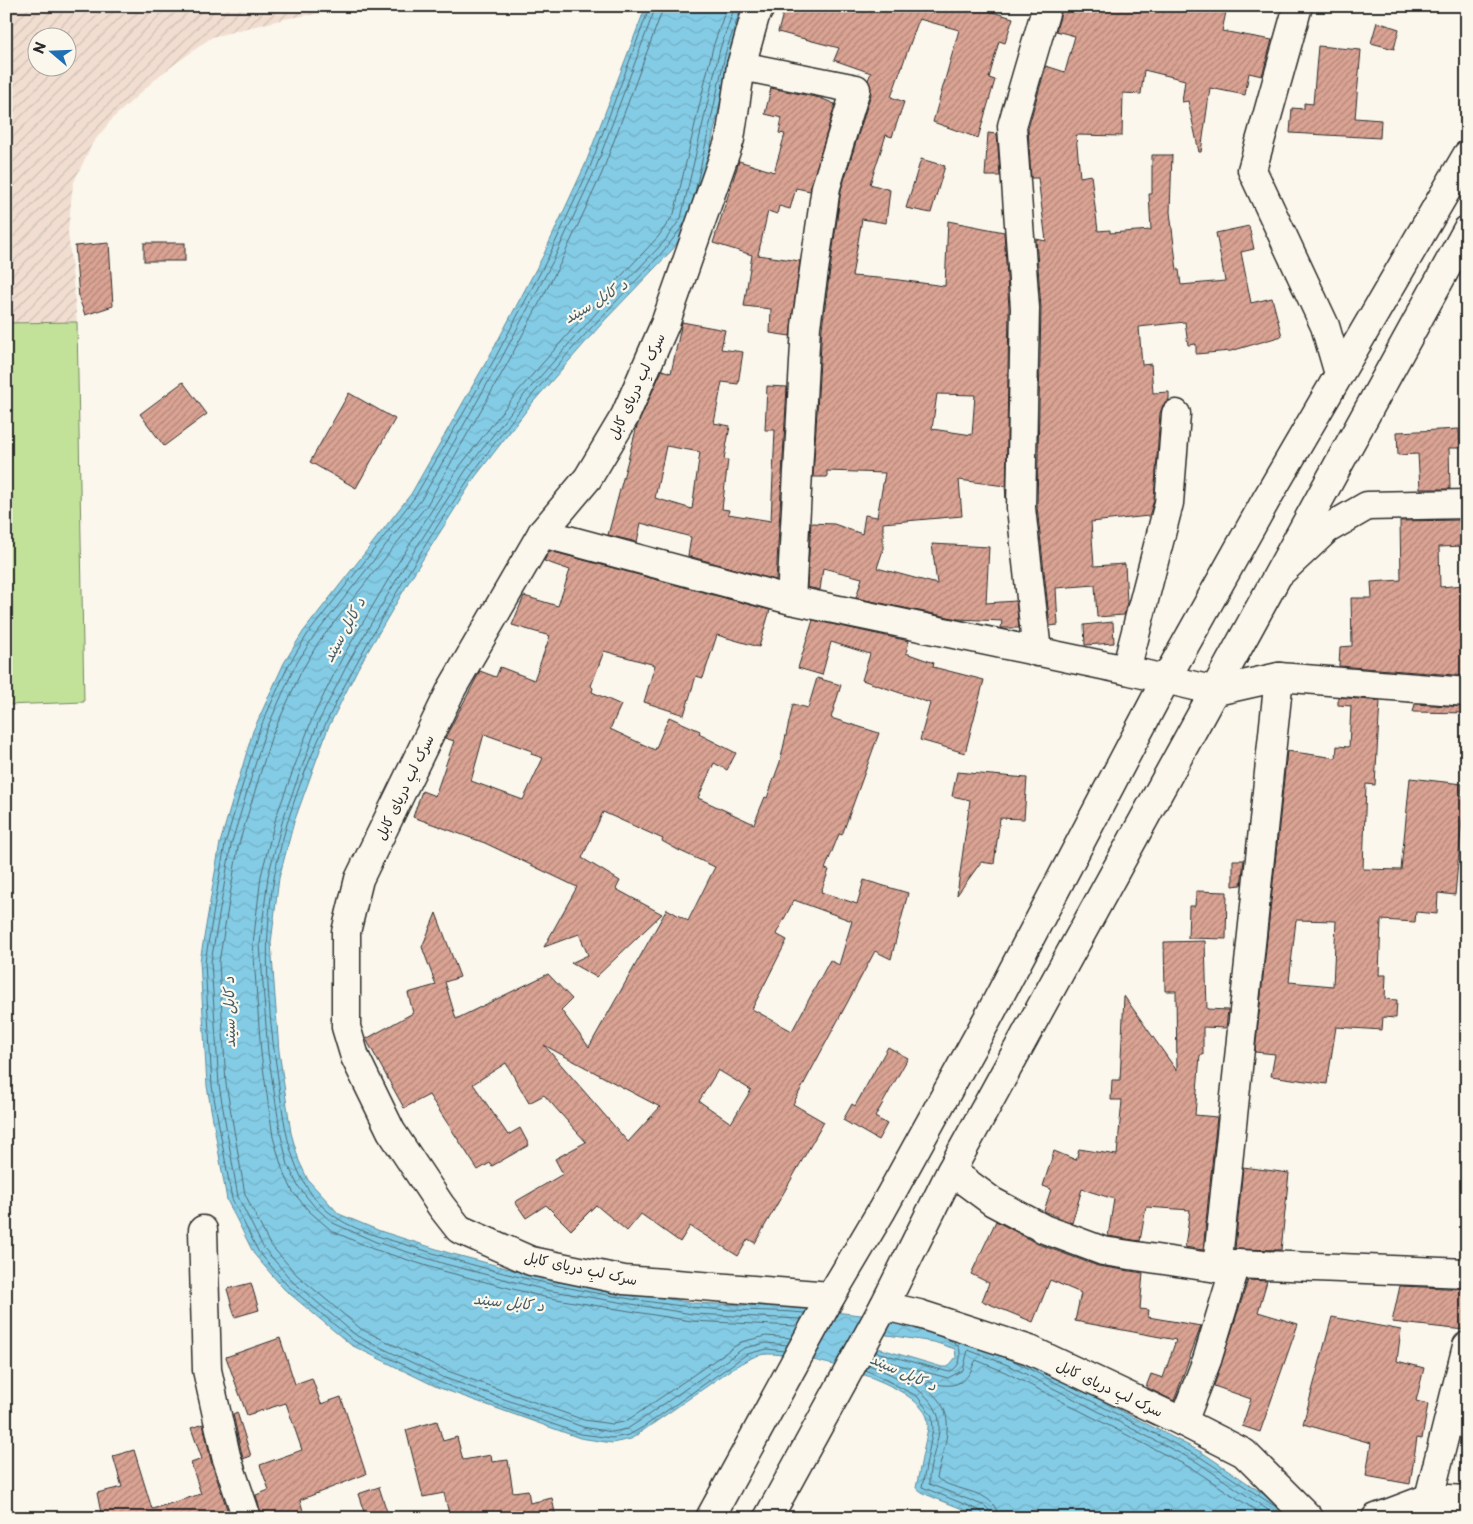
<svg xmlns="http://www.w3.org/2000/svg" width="1473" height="1524" font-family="'Playpen Sans','Playpen Sans Arabic',sans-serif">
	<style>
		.industrial { fill: url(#industrial-furrows); fill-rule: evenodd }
		.green { fill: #c2e29a; stroke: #768662 }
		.water { fill: url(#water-waves); stroke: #608c9b; fill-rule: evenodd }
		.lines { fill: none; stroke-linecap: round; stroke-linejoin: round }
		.shore { stroke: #4f6b75; stroke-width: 1 }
		.building { fill: url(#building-hatch); stroke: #2b2b2b; fill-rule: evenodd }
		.minor-casing { stroke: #2b2b2b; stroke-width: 31 }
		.secondary-casing { stroke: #2b2b2b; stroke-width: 31 }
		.minor { stroke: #fbf7ec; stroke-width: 28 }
		.secondary { stroke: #fbf7ec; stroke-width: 28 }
		.labels { text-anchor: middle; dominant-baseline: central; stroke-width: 4.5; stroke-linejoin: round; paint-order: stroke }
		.street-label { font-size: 14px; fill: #2b2b2b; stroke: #fbf7ec }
		.water-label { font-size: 15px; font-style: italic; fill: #465b63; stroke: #fbf7ec }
	</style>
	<defs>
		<pattern id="industrial-furrows" width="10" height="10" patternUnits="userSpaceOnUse" patternTransform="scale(1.25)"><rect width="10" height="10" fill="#f1ded1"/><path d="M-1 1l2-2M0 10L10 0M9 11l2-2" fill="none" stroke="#cfbfb4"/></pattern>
		<pattern id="water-waves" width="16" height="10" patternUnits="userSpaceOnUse" patternTransform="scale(1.25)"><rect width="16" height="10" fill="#84cce5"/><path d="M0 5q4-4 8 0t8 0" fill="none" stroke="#72afc5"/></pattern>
		<pattern id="building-hatch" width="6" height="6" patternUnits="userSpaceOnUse" patternTransform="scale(1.25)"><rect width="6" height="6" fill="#daa393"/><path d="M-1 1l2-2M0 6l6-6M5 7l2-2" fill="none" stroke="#b18578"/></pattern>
	</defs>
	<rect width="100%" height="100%" fill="#fbf7ec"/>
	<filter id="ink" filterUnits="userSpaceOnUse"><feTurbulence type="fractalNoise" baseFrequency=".02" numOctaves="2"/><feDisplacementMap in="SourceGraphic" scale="10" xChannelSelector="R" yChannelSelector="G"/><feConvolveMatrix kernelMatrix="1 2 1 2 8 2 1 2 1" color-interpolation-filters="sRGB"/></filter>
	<g filter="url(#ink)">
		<path class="industrial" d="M6 6H366L284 19 212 37 160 75 113 118 92 144 73 184 68 231 77 322 6 323ZM38 38H68V68H38Z"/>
		<polygon class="green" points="77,322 84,702 6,705 6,323"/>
		<path class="water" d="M646 6H747L731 53 700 195 691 222 673 249 605 320 533 402 475 477 414 573 358 668 328 728 294 822 279 878 271 943 279 1051 291 1133 299 1161 308 1180 339 1214 380 1231 449 1253 548 1279 693 1303 791 1307 887 1318 1013 1355 1203 1453 1299 1518H985L925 1494 916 1488 928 1428C928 1422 928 1416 923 1410 901 1379 806 1354 768 1354 755 1354 744 1362 733 1368L631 1439 612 1443 580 1438 437 1387 351 1345 284 1289 254 1254 227 1200 207 1086 200 961 220 843 253 731 284 663 303 632 411 494 489 357 543 256 585 165ZM860 1331 934 1342 955 1349 956 1357 948 1367H942L861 1343Z"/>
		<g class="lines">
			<g class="shore">
				<polyline points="650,6 590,167 548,258 494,360 415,497 307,635 288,666 258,733 225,844 205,962 212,1086 232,1199 258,1251 287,1285 354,1341 439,1382 495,1404 581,1434 612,1438 629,1435 645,1426 747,1354 767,1349 784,1351"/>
				<polyline points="656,6 595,170 553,261 499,363 421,500 312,639 294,668 264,735 231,845 211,962 219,1085 238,1197 263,1247 292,1281 357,1336 442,1377 583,1427 612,1432 627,1429 641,1420 744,1348 766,1343 787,1345"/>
				<polyline points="664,6 602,173 560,264 506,366 427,505 318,643 301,672 271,738 238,847 219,962 226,1084 245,1194 269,1243 297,1275 361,1329 445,1370 584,1420 612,1424 624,1422 637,1414 741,1342 766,1336 791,1338"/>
				<polyline points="727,6 713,47 674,214 658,237 592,307 519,390 460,466 398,563 342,658 312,719 276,817 261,876 253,944 261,1053 273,1137 282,1168 293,1192 309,1211 332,1231 373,1249 443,1271 544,1297 691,1321 797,1326"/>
				<polyline points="735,6 720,49 681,218 664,242 597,312 524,395 466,470 404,567 348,663 318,723 283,819 268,876 260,944 268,1053 281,1136 288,1165 298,1186 314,1206 333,1223 376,1242 445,1264 546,1290 692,1314 801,1319"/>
				<polyline points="694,197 726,51 742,6"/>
				<path d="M684 224C663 255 635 281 609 309 581 338 554 369 528 400 476 464 432 532 391 602 341 688 292 779 274 878 263 939 267 1003 276 1064 284 1118 286 1185 337 1218 359 1233 395 1241 420 1249 506 1277 601 1297 691 1307 728 1312 767 1309 804 1313"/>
				<path d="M876 1352 949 1372C960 1367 962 1358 959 1347L949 1340"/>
				<polyline points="873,1358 948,1378 963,1370 968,1350 1008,1365 1197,1462 1280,1518"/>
				<polyline points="1012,1360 1200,1457 1279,1509"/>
				<path d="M869 1365C896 1377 944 1393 939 1431 937 1448 928 1467 929 1484L985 1506 990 1511 991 1518"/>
				<polyline points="866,1370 917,1396 932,1416 933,1429 922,1487 981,1511 985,1518"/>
				<path d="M998 1518C997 1488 954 1493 937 1478 941 1457 953 1429 944 1409 940 1399 930 1393 926 1384L929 1382C943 1386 958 1389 969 1374 972 1370 973 1364 976 1360L1005 1372 1193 1469 1267 1518"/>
			</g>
		</g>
		<g class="building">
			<path d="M785 6H972L1013 18 1005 43 999 41 989 78 995 80 978 138 933 122 959 30 919 19 891 97 904 102 892 137 886 135 870 184 890 190 886 223 862 219 852 276 891 279 945 286 948 221 1004 232 1009 308 1006 499 1005 486 959 480 962 516 883 523V550L877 568 937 584 932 544 989 547 986 603 1016 601 1019 628H1001L1002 621 958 619 856 598 862 578 823 568 820 590 807 587 811 523 834 524 862 534 865 515 877 517 885 473 827 471V477H813L822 328 841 190 871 94 868 80 871 73 834 60 839 48 778 32ZM937 394 975 395 972 435 932 429Z"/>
			<polygon points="1063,6 1214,6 1214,10 1226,12 1222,31 1272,40 1262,76 1249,73 1245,95 1210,88 1201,152 1199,152 1188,101 1182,102 1185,80 1144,70 1141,94 1123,93 1122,136 1076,135 1080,177 1091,175 1098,231 1110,230 1110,233 1151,230 1149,194 1152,194 1152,155 1172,155 1170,212 1177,270 1179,270 1181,285 1225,281 1216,233 1249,226 1254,249 1241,252 1251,303 1272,298 1282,336 1231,351 1196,354 1196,344 1188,345 1185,322 1139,327 1142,365 1151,364 1153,393 1169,392 1169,400 1163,405 1160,413 1154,500 1149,516 1091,522 1094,566 1125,564 1127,602 1124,615 1097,617 1095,585 1056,588 1058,625 1050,626 1037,507 1041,308 1036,239 1046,241 1038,178 1031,178 1028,128 1046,66 1065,72 1075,36 1056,31"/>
			<polygon points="1377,22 1399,29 1394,49 1371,43"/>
			<polygon points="1318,46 1361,50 1355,118 1381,120 1380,138 1290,133 1292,108 1304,109 1304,103 1313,104"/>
			<polygon points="771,88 820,98 835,104 810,191 796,188 790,209 779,206 777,214 768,211 758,255 800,261 790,336 770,333 771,309 744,306 752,255 713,243 739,161 774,172 785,134 779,133 782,118 765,114"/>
			<polygon points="988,133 997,134 1000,176 985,176"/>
			<polygon points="921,159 945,166 931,213 906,208"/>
			<polygon points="109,243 113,306 85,315 79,298 75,246"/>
			<rect x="144" y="243" width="41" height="18"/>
			<path d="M682 322 725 330 721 349 743 352 738 384 722 382 714 423 730 426 724 459 728 460 722 509 729 510 728 514 771 521 775 430H765L767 386 787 387 776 580 688 556 691 537 641 523 637 542 608 535 637 426 662 370 671 373ZM666 446 700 452 692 509 655 498Z"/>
			<polygon points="183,382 207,414 164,446 140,414"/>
			<polygon points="349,393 395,419 356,488 310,462"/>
			<polygon points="1459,429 1460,448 1449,448 1450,489 1420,489 1418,454 1398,455 1397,432"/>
			<polygon points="1462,520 1463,546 1439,547 1440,587 1465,585 1467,676 1339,666 1340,647 1352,646 1351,598 1372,598 1371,582 1401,580 1400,521"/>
			<path d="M550 551 770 610 759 647 717 635 703 678 696 676 684 715 644 702 655 665 604 651 591 686 593 688 592 692 621 705 610 729 655 750 669 717 700 731 699 734 736 753 727 770 714 763 698 798 754 824 765 797 767 798 780 762 793 704 808 708 817 678 841 685 831 718 879 733 842 835 839 834 825 869 829 870 821 892 857 904 864 880 908 893 891 959 875 951 793 1104 824 1122 755 1243 748 1239 738 1256 690 1226 680 1242 641 1214 627 1231 596 1205 571 1230 546 1205 526 1218 515 1202 563 1174 555 1159 586 1142 544 1095 529 1103 506 1063 473 1084 508 1135 520 1128 529 1145 492 1166 490 1163 478 1170 429 1095 404 1108 366 1039 413 1013 408 993 436 985 422 947 436 913 460 977 445 982 456 1019 548 974 572 999 561 1010 589 1047 667 909 688 921 715 867 678 850 662 841 663 839 603 812 582 858 620 881 616 889 662 914 596 977 571 963 588 955 579 934 544 947 577 887 485 843 413 817 422 791 435 796 454 741 445 738 480 671 496 677 500 667 534 680 550 636 512 625 524 596 558 606 570 570 544 561ZM484 734 532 751 531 754 543 758 523 800 471 781ZM794 900 852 921 839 965 830 960 792 1031 752 1009 787 940 776 934ZM544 1045 620 1086 660 1107 628 1142ZM718 1070 751 1090 731 1123 699 1101Z"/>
			<polygon points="813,620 909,641 906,653 934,663 933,667 984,680 965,753 920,740 930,703 862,680 870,654 831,642 822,675 798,668"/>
			<polygon points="1113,622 1114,643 1085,645 1084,625"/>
			<path d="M1338 697 1380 701 1375 785 1366 784 1363 869 1401 870 1410 778 1462 784 1461 796H1467V820H1462L1455 895 1438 893 1437 914 1416 912 1415 922 1381 920 1379 975H1386L1385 999 1397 1000 1396 1018 1383 1017 1382 1030 1336 1027 1327 1084 1271 1076 1275 1054 1255 1052 1287 751 1336 758 1337 746 1349 747 1351 706 1338 705ZM1296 920 1336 921 1333 986 1289 982Z"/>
			<polygon points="1415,704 1467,707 1467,713 1413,712"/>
			<polygon points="957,772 1027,778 1024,819 1000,818 994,864 981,862 957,895 970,800 952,796"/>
			<polygon points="1233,860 1244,860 1241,885 1233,886"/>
			<polygon points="1196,891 1227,892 1226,939 1188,938 1189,906 1195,906"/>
			<polygon points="1205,941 1207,1009 1228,1010 1226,1028 1203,1027 1203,1055 1200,1055 1195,1115 1217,1117 1203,1250 1185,1247 1190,1210 1146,1207 1140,1241 1108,1236 1114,1199 1082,1189 1072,1223 1044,1211 1051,1189 1043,1186 1054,1151 1076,1160 1079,1149 1117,1155 1122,1100 1111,1100 1112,1080 1120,1080 1124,996 1177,1071 1176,991 1165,991 1164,942"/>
			<polygon points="888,1047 908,1058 875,1117 887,1124 878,1140 843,1120 852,1104 855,1106"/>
			<polygon points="1243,1167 1289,1173 1281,1250 1235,1249"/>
			<polygon points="996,1221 1038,1244 1098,1266 1143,1273 1140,1309 1149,1310 1148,1317 1201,1326 1174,1401 1146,1387 1151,1374 1163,1378 1176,1340 1075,1321 1081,1293 1050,1280 1033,1322 982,1301 989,1283 971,1274"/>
			<polygon points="1248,1280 1267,1281 1258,1312 1298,1324 1260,1432 1242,1426 1251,1399 1214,1386"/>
			<polygon points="251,1283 259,1310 235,1317 227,1289"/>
			<polygon points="1400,1286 1467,1289 1464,1330 1392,1322"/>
			<polygon points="1332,1317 1401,1330 1397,1361 1424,1368 1416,1401 1428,1404 1422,1439 1417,1438 1410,1484 1366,1476 1371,1443 1303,1424"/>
			<polygon points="280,1338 295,1384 312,1378 321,1404 341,1397 366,1474 300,1500 305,1518 262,1518 256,1495 269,1490 260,1465 302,1450 286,1403 247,1415 226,1357"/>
			<polygon points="237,1412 251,1456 243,1459 233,1414"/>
			<polygon points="437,1421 443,1441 457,1437 463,1460 491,1455 492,1462 508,1460 513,1492 528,1490 530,1503 552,1498 556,1518 450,1518 444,1493 423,1497 406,1430"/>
			<polygon points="203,1424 211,1461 230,1518 102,1518 97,1493 122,1487 113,1456 134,1450 152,1509 201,1494 191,1463 202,1459 191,1428"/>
			<polygon points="379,1487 389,1518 366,1518 358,1494"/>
		</g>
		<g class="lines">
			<defs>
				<g id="minor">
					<polyline points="761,6 755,16 741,66 730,139 665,324 625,416 588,478 542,533 452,688 359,879 346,932 346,1027 355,1057 391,1131 441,1206 459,1229 531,1261 624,1280 831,1296"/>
					<polyline points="1298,6 1252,170 1325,326 1339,374"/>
					<polyline points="741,66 856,89 826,187 806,326 791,600"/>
					<polyline points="542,533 791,600 1126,670 1216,691 1279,677 1467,692"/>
					<polyline points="1281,572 1327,529 1367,506 1467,504"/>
					<polyline points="1037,652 1021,508 1025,308 1012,126 1047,6"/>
					<polyline points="1126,670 1169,503 1176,414"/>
					<polyline points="951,1171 993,1202 1044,1229 1103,1251 1217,1268 1236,1264 1467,1273"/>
					<polyline points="203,1230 207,1370 226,1456 247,1518"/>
					<polyline points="1217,1268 1279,677"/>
					<polyline points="884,1306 919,1314 1030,1350 1183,1422 1244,1453 1309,1518"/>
					<polyline points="1183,1422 1207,1360 1236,1264"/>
					<polyline points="1429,1498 1467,1346"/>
					<polyline points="1376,1518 1429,1498 1467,1500"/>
				</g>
				<g id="secondary">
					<polyline points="710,1518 831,1296 882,1210 988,1018 1166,679 1266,500 1467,155"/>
					<polyline points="768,1518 884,1306 951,1171 1467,230"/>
				</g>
			</defs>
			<use href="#minor" class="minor-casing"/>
			<use href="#secondary" class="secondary-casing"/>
			<use href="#minor" class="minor"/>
			<use href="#secondary" class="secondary"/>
		</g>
	</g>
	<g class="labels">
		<g class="street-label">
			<text transform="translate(636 386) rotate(-65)">سرک لبِ دریای کابل</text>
			<text transform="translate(404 787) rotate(-64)">سرک لبِ دریای کابل</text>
			<text transform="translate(581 1268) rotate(12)">سرک لبِ دریای کابل</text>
			<text transform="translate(1110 1388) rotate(25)">سرک لبِ دریای کابل</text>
		</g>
		<g class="water-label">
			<text transform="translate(595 300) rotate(-31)">د کابل سيند</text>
			<text transform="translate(343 629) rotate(-61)">د کابل سيند</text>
			<text transform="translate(228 1012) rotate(-91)">د کابل سيند</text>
			<text transform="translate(509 1301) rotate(6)">د کابل سيند</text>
			<text transform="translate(904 1371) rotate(24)">د کابل سيند</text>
		</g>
	</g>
	<rect width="1473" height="1524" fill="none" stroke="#fbf7ec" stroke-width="25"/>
	<rect x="12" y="12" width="1448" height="1499" fill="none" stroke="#2b2b2b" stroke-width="2" filter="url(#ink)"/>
	<g transform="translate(52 52) rotate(289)"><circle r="24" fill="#fbf7ec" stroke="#a8a59f"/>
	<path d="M0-4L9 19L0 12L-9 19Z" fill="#1f6fb2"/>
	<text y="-8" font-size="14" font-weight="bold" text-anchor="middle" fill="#2b2b2b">N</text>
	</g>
</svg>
